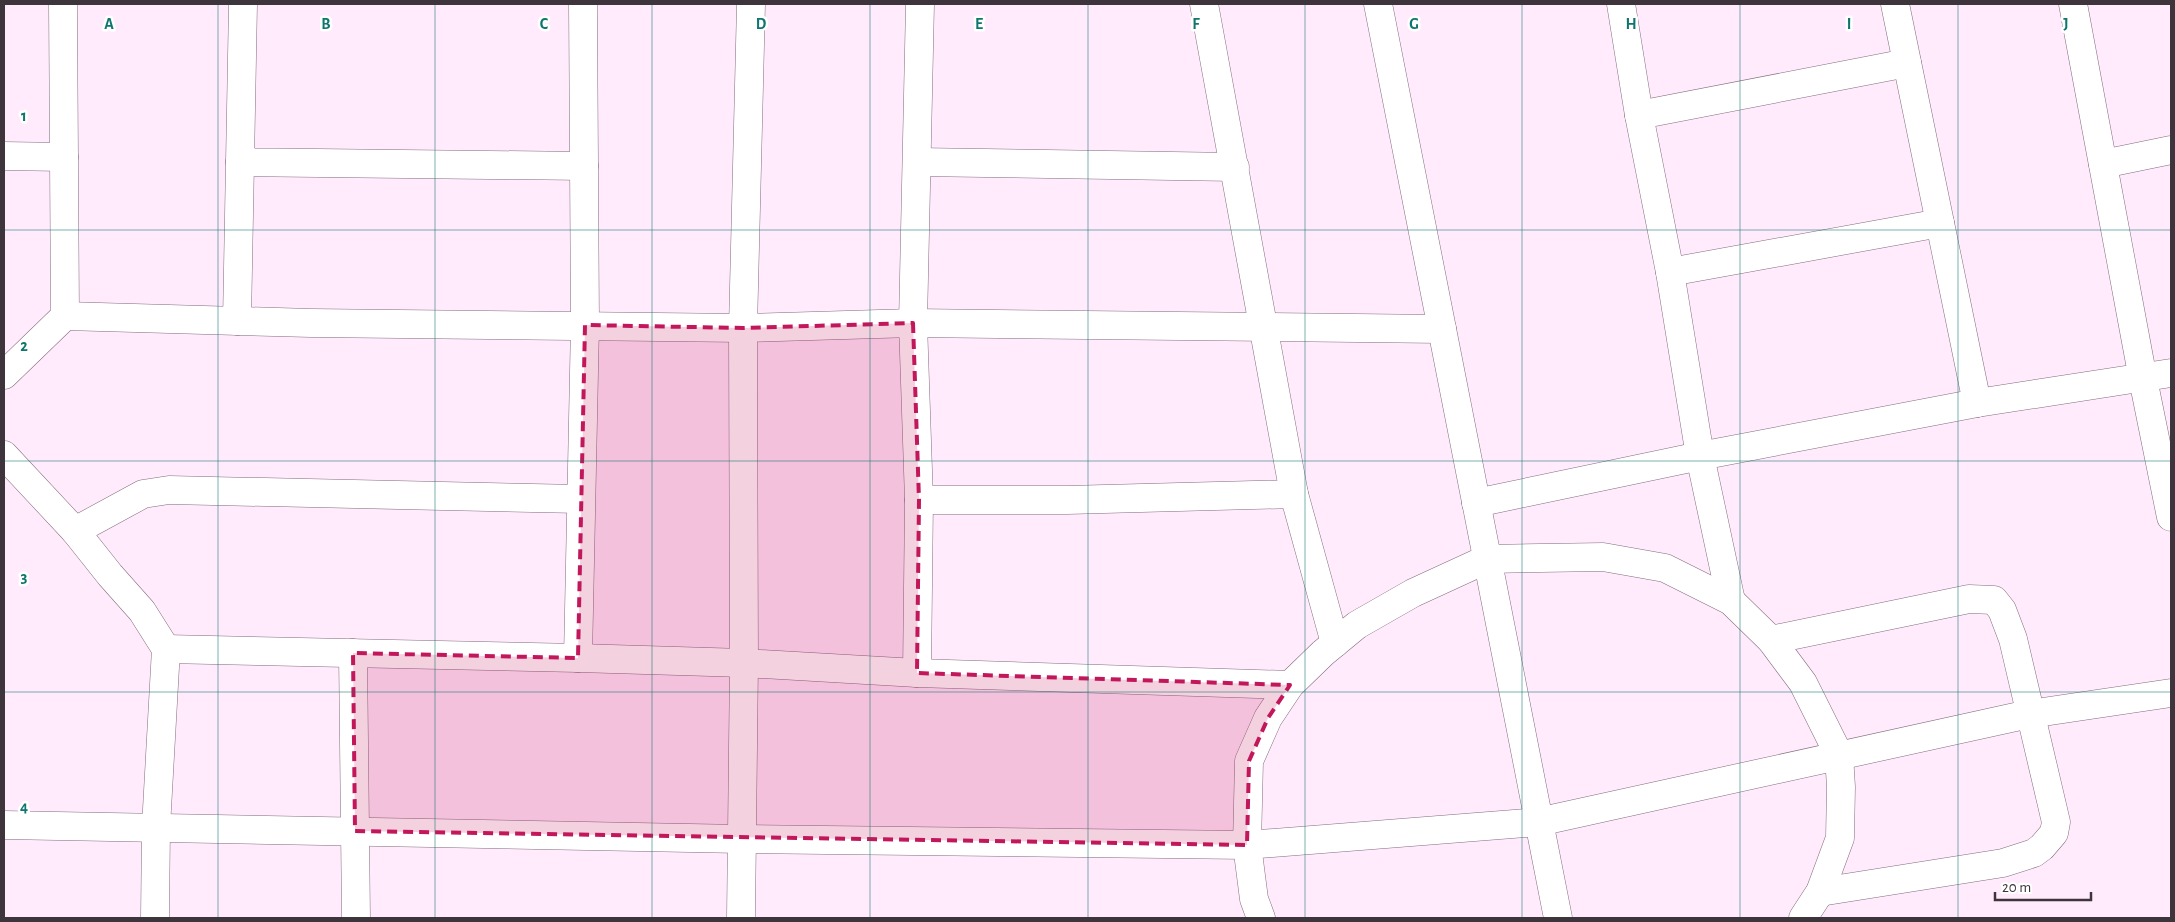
<svg xmlns="http://www.w3.org/2000/svg" width="2175" height="922" font-family="'Alegreya Sans',sans-serif">
	<style>
		.lines { fill: none; stroke-linecap: round; stroke-linejoin: round }
		.minor-casing { stroke: #826d7f; stroke-width: 29 }
		.minor { stroke: #fff; stroke-width: 28 }
		.marked { fill: #c2185b; fill-opacity: 0.2; stroke: #c2185b; stroke-width: 4; stroke-dasharray: 10 6; stroke-linejoin: round }
		.grid { fill: none; stroke: #0f766e; stroke-width: 1; stroke-opacity: 0.55 }
		.grid-label { font-size: 16px; text-anchor: middle; font-weight: bold; fill: #0f766e; stroke: #fff; stroke-width: 5; stroke-linejoin: round; paint-order: stroke }
	</style>
	<rect width="100%" height="100%" fill="#ffebfc"/>
	<g class="lines">
		<defs>
			<g id="minor">
				<polyline points="243,4 240,162 584,166"/>
				<polyline points="1204,4 1294,494 1335,643"/>
				<polyline points="1378,4 1558,918"/>
				<polyline points="1621,4 1639,115 1670,272 1700,456 1731,601"/>
				<polyline points="1895,4 1977,403"/>
				<polyline points="2073,4 2143,379 2171,517"/>
				<polyline points="1639,115 1907,63"/>
				<polyline points="4,156 64,157"/>
				<polyline points="917,162 1235,167"/>
				<polyline points="2103,164 2171,150"/>
				<polyline points="1670,272 1940,223"/>
				<polyline points="65,316 311,323 743,328 913,323 1442,329"/>
				<polyline points="237,321 240,162"/>
				<polyline points="4,375 65,316 63,4"/>
				<polyline points="4,455 75,531 110,575 142,611 166,649 156,827 155,918"/>
				<polyline points="919,500 1067,500 1294,494"/>
				<polyline points="1476,503 1700,456 1977,403 2171,373"/>
				<polyline points="75,531 143,494 169,490 580,499"/>
				<polyline points="1771,640 1969,599 1994,600 2002,610 2013,639 2056,822 2054,833 2042,847 2034,853 2003,863 1820,892"/>
				<polyline points="166,649 578,658 585,325 583,4"/>
				<polyline points="353,653 356,918"/>
				<polyline points="578,658 744,663 917,673 1290,685"/>
				<polyline points="917,673 919,500 913,323 920,4"/>
				<polyline points="4,825 742,839 1247,845 1538,822 2029,714 2171,693"/>
				<polyline points="741,918 744,663 743,328 751,4"/>
				<polyline points="1261,918 1254,899 1247,845 1249,761 1268,718 1290,685 1323,653 1357,625 1413,593 1487,559 1603,557 1665,568 1731,601 1771,640 1803,683 1839,755 1841,787 1840,838 1820,892 1803,918"/>
			</g>
		</defs>
		<use href="#minor" class="minor-casing"/>
		<use href="#minor" class="minor"/>
	</g>
	<path class="marked" d="M913 323 919 500 917 673 1290 685 1268 718 1249 761 1247 845 355 831 353 653 578 658 585 325 743 328Z"/>
	<path class="grid" d="M218 4V918M435 4V918M652 4V918M870 4V918M1088 4V918M1305 4V918M1522 4V918M1740 4V918M1958 4V918M4 230H2171M4 461H2171M4 692H2171"/>
	<g class="grid-label">
		<text x="109" y="29">A</text>
		<text x="326" y="29">B</text>
		<text x="544" y="29">C</text>
		<text x="761" y="29">D</text>
		<text x="979" y="29">E</text>
		<text x="1196" y="29">F</text>
		<text x="1414" y="29">G</text>
		<text x="1631" y="29">H</text>
		<text x="1849" y="29">I</text>
		<text x="2066" y="29">J</text>
		<text x="24" y="121">1</text>
		<text x="24" y="351">2</text>
		<text x="24" y="582">3</text>
		<text x="24" y="812">4</text>
	</g>
	<rect width="2175" height="922" fill="none" stroke="#3d343c" stroke-width="10"/>
	<path d="M1995 892v8h96v-8" fill="none" stroke="#3d343c" stroke-width="2.5"/>
	<text x="2002" y="892" font-size="15" fill="#3d343c" stroke="#ffffff" stroke-width="4" paint-order="stroke">20 m</text>
</svg>
